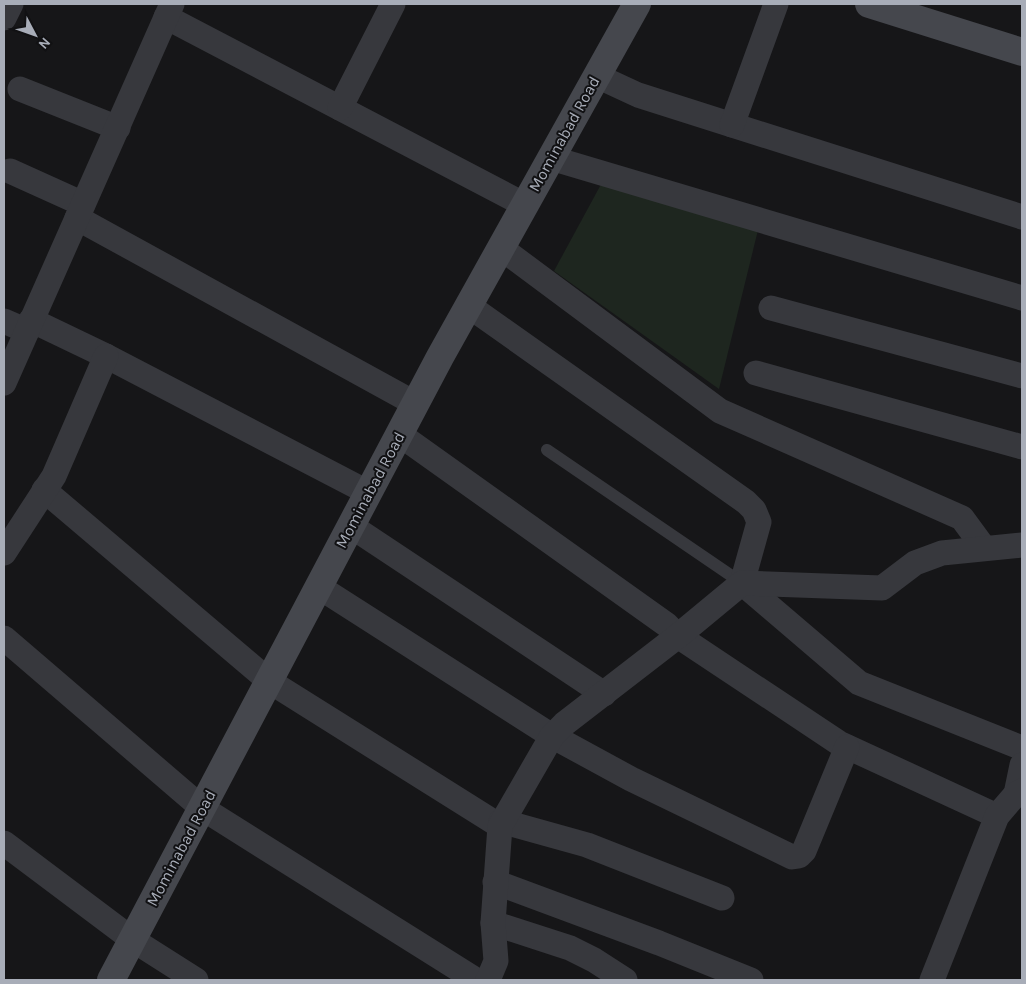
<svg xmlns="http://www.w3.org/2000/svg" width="1026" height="984" font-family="Karla,sans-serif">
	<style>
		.pitch { fill: #1e261f }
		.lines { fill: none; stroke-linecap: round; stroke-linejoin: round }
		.lane { stroke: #37383d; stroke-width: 12 }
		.street { stroke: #37383d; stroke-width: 25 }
		.secondary { stroke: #45474d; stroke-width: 28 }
		.labels { text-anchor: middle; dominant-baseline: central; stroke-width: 4; stroke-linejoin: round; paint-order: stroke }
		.street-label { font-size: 16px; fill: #a8adb8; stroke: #111113 }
	</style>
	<rect width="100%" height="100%" fill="#161618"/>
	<polygon class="pitch" points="605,177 759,226 719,389 554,271"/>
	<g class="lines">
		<polyline class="lane" points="547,450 742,583"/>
		<g class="street">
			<polyline points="166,17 525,205"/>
			<polyline points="4,18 11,4"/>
			<polyline points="597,76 638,95 1022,217"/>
			<polyline points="20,89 118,128"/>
			<polyline points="340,108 393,4"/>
			<polyline points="732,125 776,4"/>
			<polyline points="551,158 1022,298"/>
			<polyline points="10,171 83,204"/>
			<polyline points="77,218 416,404"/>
			<polyline points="501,248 720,411 962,518 984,548"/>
			<polyline points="469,306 746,502 754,510 759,522 742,583 859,683 1022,748"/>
			<polyline points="771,308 1022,376"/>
			<polyline points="31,320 106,356 369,493"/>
			<polyline points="4,321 27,331"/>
			<polyline points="756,373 1022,447"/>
			<polyline points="4,383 172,4"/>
			<polyline points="399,434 667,625 678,636 839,743 997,816"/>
			<polyline points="44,490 269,681 500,826"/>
			<polyline points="351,526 604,694"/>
			<polyline points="4,553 54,476 106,356"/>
			<polyline points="319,587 552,736 631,779 792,857 799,856 804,851 847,747"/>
			<polyline points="4,638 202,808 476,980"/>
			<polyline points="1016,794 1022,765"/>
			<polyline points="501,821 587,845 722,898"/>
			<polyline points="4,843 133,940 196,980"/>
			<polyline points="495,882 659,943 751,980"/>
			<polyline points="493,923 570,948 594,960 625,980"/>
			<polyline points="488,980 496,961 493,923 500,826 552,736 564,724 678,636 742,583 882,588 915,563 942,553 1022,545"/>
			<polyline points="932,980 997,816 1016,794 1022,791"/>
		</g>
		<g class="secondary">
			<polyline points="869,4 1022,52"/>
			<polyline points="111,980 440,357 637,4"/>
		</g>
	</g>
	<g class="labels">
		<g class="street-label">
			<text transform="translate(564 134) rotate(-61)">Mominabad Road</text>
			<text transform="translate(370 490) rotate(-62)">Mominabad Road</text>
			<text transform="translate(181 848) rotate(-62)">Mominabad Road</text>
		</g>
	</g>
	<rect width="1026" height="984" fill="none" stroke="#a8adb8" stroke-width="10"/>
	<g transform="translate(35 35) rotate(131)" stroke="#111113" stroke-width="4" paint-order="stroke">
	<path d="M0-4L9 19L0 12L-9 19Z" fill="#a8adb8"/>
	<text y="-8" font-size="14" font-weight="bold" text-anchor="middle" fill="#a8adb8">N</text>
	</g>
</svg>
